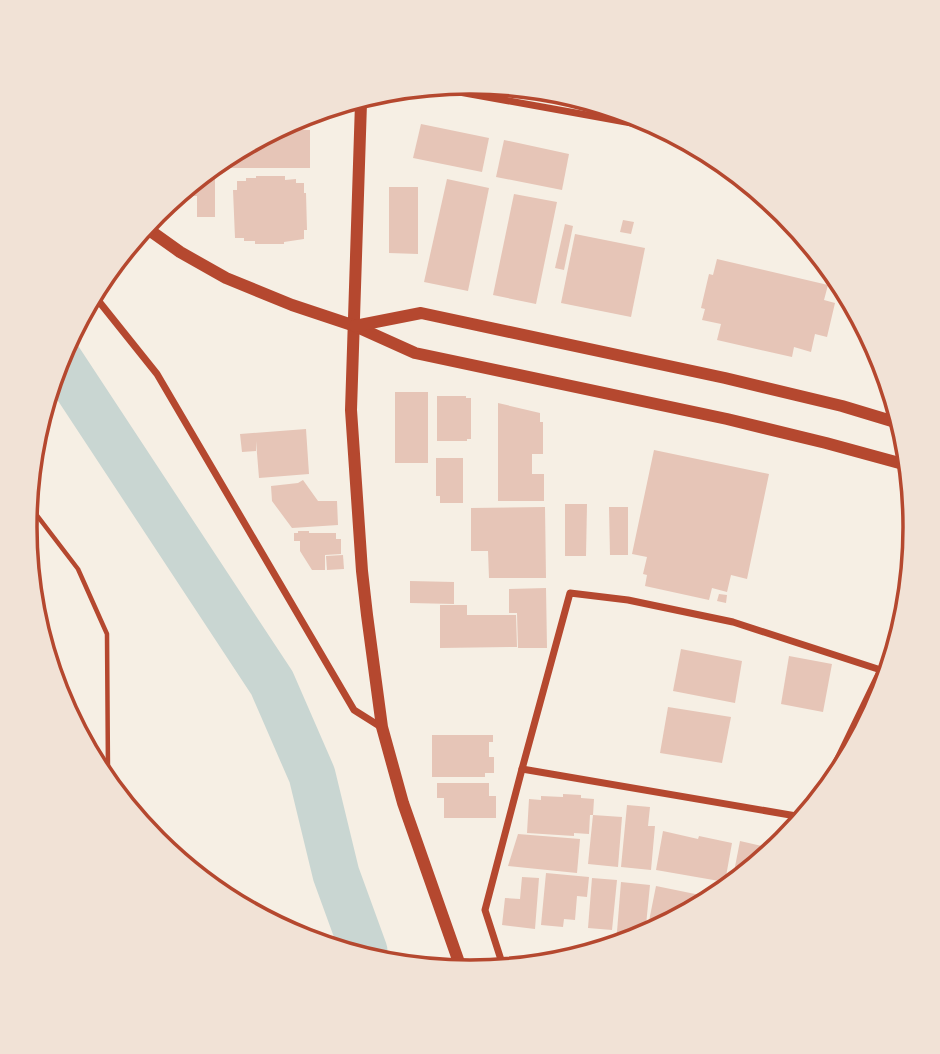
<svg xmlns="http://www.w3.org/2000/svg" width="940" height="1054" font-family="Lato,sans-serif">
	<style>
		.lines { fill: none; stroke-linecap: round; stroke-linejoin: round }
		.river { stroke: #c9d6d2; stroke-width: 47 }
		.building { fill: #e6c5b7 }
		.path { stroke: #b5482f; stroke-width: 4.5 }
		.minor { stroke: #b5482f; stroke-width: 7 }
		.tertiary { stroke: #b5482f; stroke-width: 12 }
		.rim { fill: none; stroke: #b5482f; stroke-width: 3.5 }
	</style>
	<rect width="100%" height="100%" fill="#f6efe4"/>
	<g class="lines">
		<polyline class="river" points="58,358 272,683 312,775 336,874 364,951"/>
	</g>
	<g class="building">
		<polygon points="421,124 489,138 482,172 413,158"/>
		<polygon points="279,129 310,130 310,168 221,168"/>
		<polygon points="504,140 569,154 562,190 496,177"/>
		<polygon points="215,172 215,217 197,217 197,196 179,196"/>
		<polygon points="256,176 285,176 285,180 296,179 296,183 304,183 304,193 306,193 307,230 304,230 304,239 284,242 284,244 255,244 255,241 244,241 244,238 235,238 233,190 237,190 237,181 246,181 246,178 256,178"/>
		<polygon points="447,179 489,188 468,291 424,282"/>
		<polygon points="389,187 418,187 418,254 389,253"/>
		<polygon points="514,194 557,202 536,304 493,295"/>
		<polygon points="623,220 634,222 631,234 620,232"/>
		<polygon points="565,224 573,226 564,270 555,268"/>
		<polygon points="575,234 645,248 631,317 561,303"/>
		<polygon points="717,259 828,285 824,300 835,303 827,337 815,334 811,352 794,347 792,357 717,340 721,324 702,320 705,309 701,308 709,274 713,275"/>
		<rect x="395" y="392" width="33" height="71"/>
		<polygon points="437,396 466,396 466,398 471,398 471,439 467,439 467,441 437,441"/>
		<polygon points="498,403 540,413 540,422 543,422 543,454 532,454 532,474 544,474 544,501 498,501"/>
		<polygon points="306,429 309,474 259,478 256,441 256,451 242,452 240,434"/>
		<polygon points="654,450 769,474 747,579 731,575 727,592 712,588 709,600 645,586 647,575 643,574 647,557 632,554"/>
		<polygon points="436,458 463,458 463,503 440,503 440,496 436,496"/>
		<polygon points="303,480 318,501 337,501 338,525 292,528 272,501 271,486 298,483"/>
		<polygon points="565,504 587,504 586,556 565,556"/>
		<polygon points="545,507 546,578 489,578 488,551 471,551 471,508"/>
		<polygon points="609,507 628,507 628,555 610,555"/>
		<polygon points="298,531 309,531 309,533 336,533 336,539 341,539 341,554 325,555 325,570 312,570 300,551 300,541 294,541 294,533 298,533"/>
		<polygon points="343,555 344,569 327,570 326,556"/>
		<polygon points="410,581 454,582 454,604 410,603"/>
		<polygon points="546,588 547,648 518,648 517,613 509,613 509,589"/>
		<polygon points="719,594 727,595 726,603 717,601"/>
		<polygon points="440,605 467,605 467,615 516,615 517,647 440,648"/>
		<polygon points="681,649 742,661 735,703 673,691"/>
		<polygon points="789,656 832,664 823,712 781,704"/>
		<polygon points="668,707 731,717 722,763 660,753"/>
		<polygon points="432,735 493,735 493,742 489,742 489,757 494,757 494,773 485,773 485,777 432,777"/>
		<polygon points="437,783 489,783 489,796 496,796 496,818 444,818 444,798 437,798"/>
		<polygon points="563,794 581,795 581,798 594,799 593,815 590,815 589,834 574,833 574,836 527,833 529,799 541,800 541,796 563,797"/>
		<polygon points="627,805 650,807 648,826 655,826 651,870 621,867"/>
		<polygon points="593,815 622,817 618,867 588,864"/>
		<polygon points="663,831 698,839 699,836 732,843 725,882 656,870"/>
		<polygon points="518,834 580,839 577,873 508,866"/>
		<polygon points="740,841 775,849 733,877"/>
		<polygon points="546,873 589,877 587,897 577,896 575,920 564,919 563,927 541,925"/>
		<polygon points="522,877 539,878 535,929 502,925 505,898 520,899"/>
		<polygon points="592,878 617,880 612,930 588,928"/>
		<polygon points="621,882 650,885 645,935 640,939 616,944"/>
		<polygon points="656,886 705,896 663,923 649,921"/>
	</g>
	<g class="lines">
		<polyline class="path" points="29,505 78,569 107,634 108,771"/>
		<g class="minor">
			<polyline points="437,88 659,128"/>
			<polyline points="97,299 157,374 354,710 381,727"/>
			<polyline points="522,769 802,817"/>
			<polyline points="832,771 891,649"/>
			<polyline points="501,961 528,961"/>
			<polyline points="503,966 485,910 522,769 570,593 628,600 733,622 887,672"/>
		</g>
		<g class="tertiary">
			<polyline points="361,103 351,410 362,571 367,615 382,727 403,803 462,971"/>
			<polyline points="145,227 180,252 226,278 292,305 355,326 415,353 727,419 826,443 903,464"/>
			<polyline points="355,326 421,313 725,378 842,406 895,422"/>
		</g>
	</g>
	<path d="M0 0H940V1054H0ZM37 527a433 433 0 1 1 866 0a433 433 0 1 1-866 0Z" fill="#f1e2d6" fill-rule="evenodd"/>
	<path class="rim" d="M37 527a433 433 0 1 1 866 0a433 433 0 1 1-866 0Z"/>
</svg>
